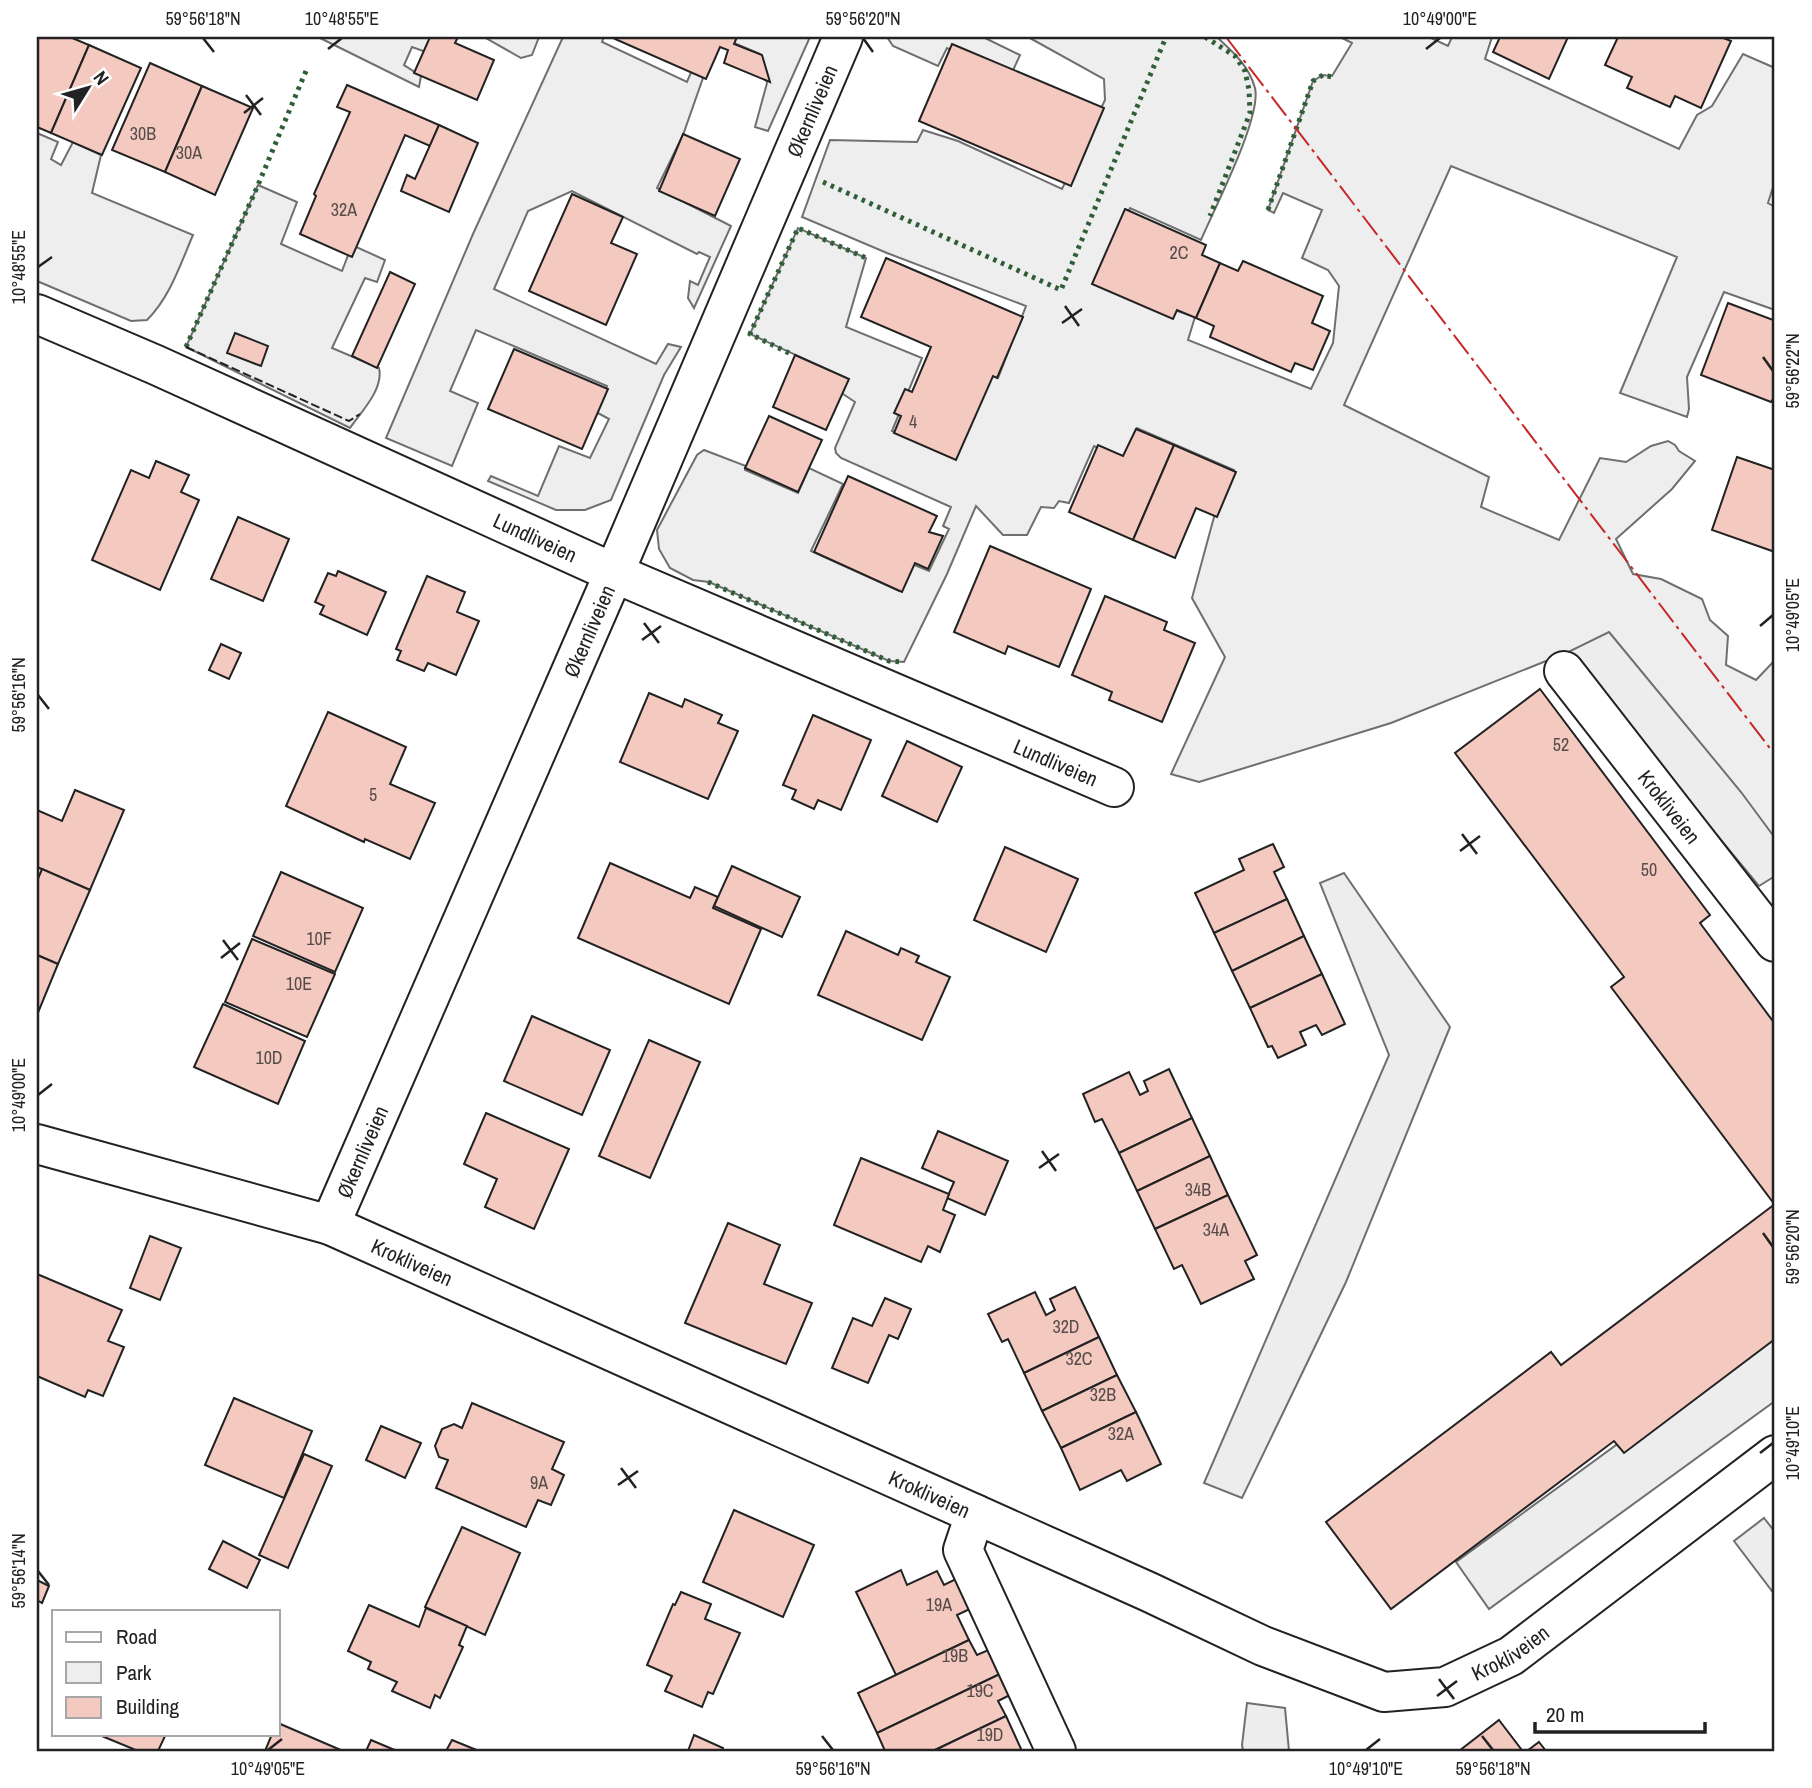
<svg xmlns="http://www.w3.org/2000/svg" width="1812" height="1788" font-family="'Archivo Narrow',sans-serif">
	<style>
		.green { fill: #eee; stroke: #6f6f6f; stroke-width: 2 }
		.parking { fill: #ededed; stroke: #6f6f6f; stroke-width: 2 }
		.building { fill: #f3c9c0; stroke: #222; stroke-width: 2 }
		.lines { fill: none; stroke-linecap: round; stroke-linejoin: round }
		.minor-casing { stroke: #222; stroke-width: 42 }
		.minor { stroke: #fff; stroke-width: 38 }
		.hedge { stroke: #2f5e38; stroke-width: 5; stroke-dasharray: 3.5 5; stroke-linecap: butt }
		.fence { stroke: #222; stroke-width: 2; stroke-dasharray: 9 3.5; stroke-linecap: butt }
		.power { stroke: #c62828; stroke-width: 2; stroke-dasharray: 24 5 3.5 5; stroke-linecap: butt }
		.ticks { fill: none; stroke: #222; stroke-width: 2.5 }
		.labels { text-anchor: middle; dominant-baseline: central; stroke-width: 5; stroke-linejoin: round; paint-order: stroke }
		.number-label { font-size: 18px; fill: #564c4a }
		.street-label { font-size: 21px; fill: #222; stroke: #fff }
		.neatline { fill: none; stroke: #222; stroke-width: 2.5 }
		.ticks-label { font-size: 18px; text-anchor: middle; fill: #222 }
	</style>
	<rect width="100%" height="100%" fill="#fff"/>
	<g class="green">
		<polygon points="318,37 433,37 426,52 412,47 404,65 421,76 419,87"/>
		<polygon points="484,37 539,37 532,55 521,58"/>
		<polygon points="563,37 604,37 602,42 687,82 692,70 704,75 683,135 657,188 731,226 694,308 688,298 690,281 698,285 710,257 699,252 697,254 572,191 528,211 494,289 656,364 668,344 681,347 664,375 611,500 585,510 556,510 488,481 491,476 538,496 559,446 590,458 609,419 596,412 607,386 476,330 450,391 478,403 452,466 386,438 473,234"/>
		<polygon points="729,37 810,37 768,131 755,127 767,83 760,54 727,40"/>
		<polygon points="887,37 983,37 1020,55 1010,77 947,48 938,66 893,46"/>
		<path d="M1028 37H1217C1233 52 1249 66 1255 88 1262 117 1214 209 1201 240L1130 208 1096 283 1195 317 1188 340 1311 389 1333 343 1339 286 1328 270 1302 258 1322 210 1283 193 1274 213 1268 210 1313 81 1323 75 1332 76 1352 43 1340 37H1429L1448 46 1452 37H1492L1485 59 1679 149 1697 115 1712 106 1743 54 1775 68V181L1768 203 1775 207V310L1724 292 1687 377 1689 409 1687 417 1620 393 1677 257 1451 166 1344 405 1489 477 1481 507 1559 540 1600 458 1626 462 1651 446 1668 441 1675 445 1679 451 1695 461 1672 489 1616 539 1633 574 1661 579 1702 599 1710 620 1728 636 1726 665 1756 680 1775 660V839L1566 653 1391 723 1199 782 1171 774 1225 657 1192 598 1214 517 1234 470 1137 428 1123 459 1094 446 1069 503 1059 501 1054 508 1041 507 1027 535H1003L976 506 947 574 904 662 889 661 709 582 693 580 670 568 659 549 657 530 697 455 704 450 746 466 745 470 798 493 809 468 843 484 811 551 899 591 912 564 929 571 949 529 943 526 951 507 841 458 836 453 835 448 855 402 840 392 846 378 750 334 798 228 866 258 846 327 922 358 892 431 948 456 988 373 998 378 1026 306 887 253 802 217 830 140 917 142 923 130 958 141 1062 189 1105 100 1104 79Z"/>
		<path d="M37 133 58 142 51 159 61 165 73 142 101 155 92 193 193 235C180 265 170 297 147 320L131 321 37 281Z"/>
		<path d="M258 185 297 202 281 244 342 271 352 245 385 260 377 282 365 278 332 348 379 368C384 389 361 412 350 428L186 347Z"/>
	</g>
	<g class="parking">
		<polygon points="1609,632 1741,792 1775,838 1775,876 1759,886 1566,653"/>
		<polygon points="1344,873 1450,1027 1346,1282 1242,1498 1204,1483 1389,1055 1320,883"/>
		<polygon points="1775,1329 1775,1401 1489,1609 1456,1562"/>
		<polygon points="1764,1518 1775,1532 1775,1595 1734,1541"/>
		<polygon points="1247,1703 1285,1708 1289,1751 1243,1751 1242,1745"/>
	</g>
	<g class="building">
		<polygon points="37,37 70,37 89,45 51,133 37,127"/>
		<polygon points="430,37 458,37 455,43 494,60 477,100 414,73"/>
		<polygon points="616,37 737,37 734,44 762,55 770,82 724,63 728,50 720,47 706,79 615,39"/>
		<polygon points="1500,37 1568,37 1549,79 1493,52"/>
		<polygon points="1618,37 1721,37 1731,41 1701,108 1675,96 1670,107 1627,88 1632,77 1605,65"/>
		<polygon points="952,44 1104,108 1071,186 919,121"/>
		<polygon points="89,45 141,68 102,155 51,133"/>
		<polygon points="150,63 202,86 165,172 112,150"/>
		<polygon points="347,85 439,125 430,146 405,135 352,257 300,234 316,196 314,194 350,112 337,107"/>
		<polygon points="202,86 253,108 215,195 165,172"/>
		<polygon points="439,125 478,143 449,212 401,191 407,175 415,179"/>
		<polygon points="683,134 740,159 715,216 659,191"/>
		<polygon points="572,194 623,217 611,243 637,254 606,325 529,291"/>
		<polygon points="1125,209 1206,245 1202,255 1220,263 1196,318 1177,310 1173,319 1092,284"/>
		<polygon points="886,258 1023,317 997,378 993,376 956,460 894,433 901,416 894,413 905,389 912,392 931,347 861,317"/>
		<polygon points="1243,261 1323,296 1312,323 1330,331 1313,370 1295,363 1291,372 1210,337 1214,326 1196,318 1220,263 1238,271"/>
		<polygon points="390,272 415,284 377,368 352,356"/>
		<polygon points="1728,303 1773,320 1775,314 1775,400 1773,399 1771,402 1701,375"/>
		<polygon points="235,333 268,346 261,366 227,353"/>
		<polygon points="514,349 608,389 582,449 488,409"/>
		<polygon points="795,355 849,379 826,430 773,407"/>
		<polygon points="769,416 822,440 798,492 745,468"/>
		<polygon points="1136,429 1174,445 1133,540 1069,512 1098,445 1123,456"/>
		<polygon points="1174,445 1236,472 1217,517 1196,508 1175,558 1133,540"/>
		<polygon points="1737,457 1775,470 1775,552 1712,530"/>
		<polygon points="156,461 189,475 181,492 199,500 160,590 92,560 131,470 149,478"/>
		<polygon points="848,476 937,516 929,532 943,536 928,569 915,563 902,592 814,552"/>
		<polygon points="238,517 289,539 263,601 211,579"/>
		<polygon points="990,546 1091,589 1059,667 1008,646 1005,654 954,632"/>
		<polygon points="338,571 386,592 367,635 320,614 324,606 315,602 328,573 336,576"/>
		<polygon points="427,576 465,592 457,612 479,621 456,675 428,663 424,671 397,660 401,651 396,649"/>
		<polygon points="1105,596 1167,622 1164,630 1195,643 1162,722 1109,700 1112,692 1072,675"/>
		<polygon points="221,644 241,653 229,679 209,670"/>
		<polygon points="1540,689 1710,915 1700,923 1775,1024 1775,1205 1611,987 1624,977 1455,753"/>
		<polygon points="649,693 682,707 685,699 722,715 718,723 738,731 708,799 620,762"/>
		<polygon points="328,712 406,747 390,784 435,803 410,859 365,839 364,842 286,806"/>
		<polygon points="813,715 871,740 841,810 818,800 814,809 792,799 796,790 783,785"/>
		<polygon points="907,741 962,767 937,822 882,796"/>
		<polygon points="75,790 124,810 90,890 37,867 37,810 62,821"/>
		<polygon points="1273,844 1284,867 1274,872 1287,899 1214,933 1195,893 1244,870 1239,859"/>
		<polygon points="1005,847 1078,879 1046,952 974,920"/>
		<polygon points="610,863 690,898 695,887 718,897 713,908 761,929 729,1004 578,938"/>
		<polygon points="732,866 800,897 782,937 714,906"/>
		<polygon points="42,869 90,890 58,964 37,955 37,881"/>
		<polygon points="281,872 363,908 335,972 253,936"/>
		<polygon points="1287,899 1304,936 1232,971 1214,933"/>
		<polygon points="846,931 898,955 901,948 919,956 916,962 950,977 922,1040 818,995"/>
		<polygon points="1304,936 1322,974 1250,1008 1232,971"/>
		<polygon points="252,939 335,974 307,1037 225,1002"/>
		<polygon points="37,955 58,964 37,1015"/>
		<polygon points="1322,974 1345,1024 1322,1035 1316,1025 1300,1032 1306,1045 1278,1058 1272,1046 1268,1047 1250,1008"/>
		<polygon points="223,1004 305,1041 278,1104 194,1067"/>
		<polygon points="532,1016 610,1050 582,1115 504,1081"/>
		<polygon points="649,1040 700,1062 650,1178 599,1156"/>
		<polygon points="1169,1069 1192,1118 1119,1153 1102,1119 1095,1122 1083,1094 1129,1072 1140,1095 1148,1091 1144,1081"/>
		<polygon points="486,1113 569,1149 534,1229 485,1207 497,1179 464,1164"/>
		<polygon points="1192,1118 1210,1156 1137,1191 1119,1153"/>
		<polygon points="938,1131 1008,1161 985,1215 947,1198 954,1182 922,1168"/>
		<polygon points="1210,1156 1228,1195 1155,1229 1137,1191"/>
		<polygon points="861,1158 949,1194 943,1210 955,1215 940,1252 928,1246 921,1262 834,1225"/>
		<polygon points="1228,1195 1257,1255 1245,1261 1254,1279 1201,1304 1182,1265 1174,1269 1155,1229"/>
		<polygon points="1775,1204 1775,1339 1624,1453 1614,1441 1391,1609 1326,1522 1551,1352 1561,1365"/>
		<polygon points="728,1223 780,1245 764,1284 812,1303 786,1364 685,1323"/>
		<polygon points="150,1236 181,1248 160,1300 130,1288"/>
		<polygon points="37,1274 122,1310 108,1341 124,1347 103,1396 88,1390 85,1397 37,1376"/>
		<polygon points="1075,1287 1099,1337 1024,1373 1008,1339 1002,1342 988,1314 1035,1292 1046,1315 1055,1310 1050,1299"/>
		<polygon points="885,1298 911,1309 898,1339 889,1335 868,1383 832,1368 853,1318 872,1326"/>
		<polygon points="1099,1337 1117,1375 1042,1411 1024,1373"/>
		<polygon points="1117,1375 1136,1412 1061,1448 1042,1411"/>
		<polygon points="234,1398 312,1431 284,1498 205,1465"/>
		<polygon points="472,1403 564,1442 552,1469 564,1475 551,1505 538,1500 526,1527 436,1488 448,1460 439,1457 435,1446 442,1429 454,1424 462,1428"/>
		<polygon points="1136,1412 1161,1464 1127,1481 1121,1470 1080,1490 1061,1448"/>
		<polygon points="381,1426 421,1443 405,1478 366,1460"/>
		<polygon points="304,1454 332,1466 288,1568 259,1555"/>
		<polygon points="734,1510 814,1545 783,1617 703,1582"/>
		<polygon points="462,1527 520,1553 485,1635 425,1607"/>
		<polygon points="223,1541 260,1560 247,1588 209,1569"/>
		<polygon points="901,1570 907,1585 937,1571 944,1585 960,1577 974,1607 957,1615 969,1640 896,1675 856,1592"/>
		<polygon points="37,1580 49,1586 42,1603 37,1600"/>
		<polygon points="681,1592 711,1604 705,1619 740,1633 713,1694 708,1692 702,1707 665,1691 672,1676 647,1665 673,1604 675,1605"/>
		<polygon points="369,1605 419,1627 426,1608 467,1626 459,1645 463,1647 440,1698 435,1695 430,1708 392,1691 397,1682 368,1669 371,1662 348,1651"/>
		<polygon points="969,1640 977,1655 993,1648 1004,1672 877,1733 858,1693"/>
		<polygon points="1004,1672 1014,1693 998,1701 1006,1716 933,1751 885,1751 877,1733"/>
		<polygon points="1006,1716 1022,1751 933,1751"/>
		<polygon points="1499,1720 1521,1749 1519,1751 1459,1751"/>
		<polygon points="278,1723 343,1751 265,1751 272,1734 278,1734"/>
		<polygon points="97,1734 166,1734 158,1751 138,1751"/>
		<polygon points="694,1735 723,1748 722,1751 688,1751"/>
		<polygon points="371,1740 397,1751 366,1751"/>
		<polygon points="452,1740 479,1751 446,1751"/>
		<polygon points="1539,1742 1546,1751 1527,1751"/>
	</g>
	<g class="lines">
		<defs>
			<g id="minor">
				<path id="s1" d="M37 314 156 365 614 573 1114 787"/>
				<path id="s2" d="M1564 671 1775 942"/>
				<path id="s3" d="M37 1144 330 1225 1149 1592 1263 1646 1384 1692 1445 1687 1511 1656 1775 1455"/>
				<path id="s4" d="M330 1225 614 573 843 37"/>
				<polyline points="975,1514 963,1550 1056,1751"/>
			</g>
		</defs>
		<use href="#minor" class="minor-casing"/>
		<use href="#minor" class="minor"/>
		<g class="hedge">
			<polyline points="1205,37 1235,56 1245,71 1249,90 1250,113 1210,216"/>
			<polyline points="823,182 1061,290 1166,37"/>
			<polyline points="1268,210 1313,81 1323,75 1332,77"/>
			<polyline points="186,347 258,185 306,71"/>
			<polyline points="789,353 750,334 798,228 866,258"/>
			<polyline points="708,582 889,661 904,662"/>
		</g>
		<polyline class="fence" points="186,347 349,421 360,414"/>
		<polyline class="power" points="1226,37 1775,755"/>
	</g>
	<path class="ticks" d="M203 38 214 52M863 38 873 52M328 49 342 38M1426 49 1440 38M246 95 261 115M244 113 263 98M38 267 52 257M1065 306 1079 326M1062 323 1082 309M1763 357 1773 371M644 623 659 643M1760 626 1773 615M642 640 661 626M38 695 49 709M1462 834 1477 854M1460 851 1480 836M223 940 238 960M221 958 240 943M38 1095 52 1084M1042 1151 1056 1171M1039 1168 1059 1154M1763 1233 1773 1247M1760 1453 1773 1443M621 1468 636 1488M618 1485 638 1471M38 1571 49 1585M1439 1679 1454 1699M1437 1696 1457 1681M822 1736 833 1750M1482 1736 1493 1750M268 1750 282 1739M1366 1750 1380 1739"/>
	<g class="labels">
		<g class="number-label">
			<text x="143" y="133">30B</text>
			<text x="189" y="152">30A</text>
			<text x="344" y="209">32A</text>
			<text x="1179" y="252">2C</text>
			<text x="913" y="421">4</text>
			<text x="1561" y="744">52</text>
			<text x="373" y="794">5</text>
			<text x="1649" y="869">50</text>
			<text x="319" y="938">10F</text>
			<text x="299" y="983">10E</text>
			<text x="269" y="1057">10D</text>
			<text x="1198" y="1189">34B</text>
			<text x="1216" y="1229">34A</text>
			<text x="1066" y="1326">32D</text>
			<text x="1079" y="1358">32C</text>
			<text x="1103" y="1394">32B</text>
			<text x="1121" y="1433">32A</text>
			<text x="539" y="1482">9A</text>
			<text x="939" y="1604">19A</text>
			<text x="955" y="1655">19B</text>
			<text x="980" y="1690">19C</text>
			<text x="990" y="1734">19D</text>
		</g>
		<g class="street-label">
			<text stroke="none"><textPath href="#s4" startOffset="1214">Økernliveien</textPath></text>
			<text stroke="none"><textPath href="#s1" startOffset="546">Lundliveien</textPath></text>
			<text stroke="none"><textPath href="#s4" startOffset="648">Økernliveien</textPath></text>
			<text stroke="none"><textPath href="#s1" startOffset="1113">Lundliveien</textPath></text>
			<text stroke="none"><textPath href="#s2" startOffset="172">Krokliveien</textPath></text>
			<text stroke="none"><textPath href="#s4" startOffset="80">Økernliveien</textPath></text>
			<text stroke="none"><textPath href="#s3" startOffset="394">Krokliveien</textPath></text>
			<text stroke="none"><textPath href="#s3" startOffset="961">Krokliveien</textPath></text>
			<text stroke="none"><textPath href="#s3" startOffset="1592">Krokliveien</textPath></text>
		</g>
	</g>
	<rect width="1812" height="1788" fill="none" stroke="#ffffff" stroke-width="77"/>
	<rect x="52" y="1610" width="228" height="126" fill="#ffffff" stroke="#a7a7a7" stroke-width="2"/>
	<rect x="66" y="1632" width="35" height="10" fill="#ffffff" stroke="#a7a7a7" stroke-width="2"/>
	<text x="116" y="1644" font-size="21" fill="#222222">Road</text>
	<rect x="66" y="1662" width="35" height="21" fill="#eeeeee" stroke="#a7a7a7" stroke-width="2"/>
	<text x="116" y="1680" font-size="21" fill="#222222">Park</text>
	<rect x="66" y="1697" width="35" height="21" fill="#f3c9c0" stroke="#a7a7a7" stroke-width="2"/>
	<text x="116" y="1714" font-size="21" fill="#222222">Building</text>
	<g transform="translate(88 88) rotate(53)" stroke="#ffffff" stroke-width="5" paint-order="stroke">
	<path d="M0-5L12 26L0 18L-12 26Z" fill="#222222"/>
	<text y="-10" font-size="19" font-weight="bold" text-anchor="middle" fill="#222222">N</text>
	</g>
	<path d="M1535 1722v10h170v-10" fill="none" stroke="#222222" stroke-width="3.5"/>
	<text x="1546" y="1722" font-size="21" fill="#222222" stroke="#ffffff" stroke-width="5" paint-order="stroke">20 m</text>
	<rect x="38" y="38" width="1735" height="1712" class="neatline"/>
	<g class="ticks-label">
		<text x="203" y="25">59°56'18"N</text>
		<text x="342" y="25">10°48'55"E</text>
		<text x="863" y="25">59°56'20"N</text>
		<text x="1440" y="25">10°49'00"E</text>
		<text transform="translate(19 267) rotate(-90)" y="6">10°48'55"E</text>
		<text transform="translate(1793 371) rotate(-90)" y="6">59°56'22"N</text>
		<text transform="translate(1793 615) rotate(-90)" y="6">10°49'05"E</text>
		<text transform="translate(19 695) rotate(-90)" y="6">59°56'16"N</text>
		<text transform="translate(19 1095) rotate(-90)" y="6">10°49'00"E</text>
		<text transform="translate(1793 1247) rotate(-90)" y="6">59°56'20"N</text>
		<text transform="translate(1793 1443) rotate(-90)" y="6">10°49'10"E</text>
		<text transform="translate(19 1571) rotate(-90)" y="6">59°56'14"N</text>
		<text x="268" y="1775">10°49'05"E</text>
		<text x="833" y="1775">59°56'16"N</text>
		<text x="1366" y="1775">10°49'10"E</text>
		<text x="1493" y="1775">59°56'18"N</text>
	</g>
</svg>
